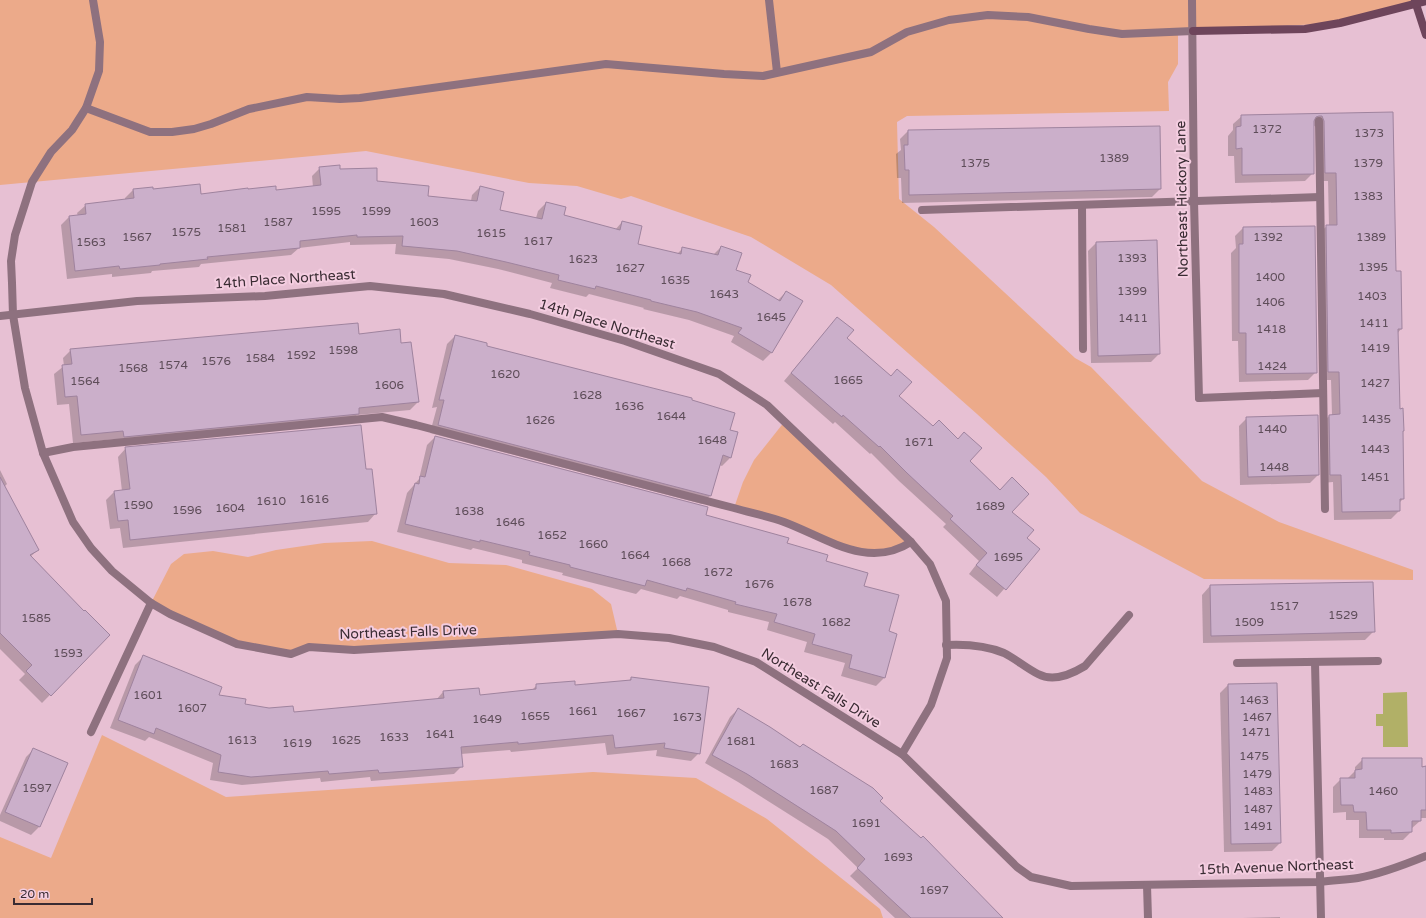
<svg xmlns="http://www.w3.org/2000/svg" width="1426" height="918" font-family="'Varela Round',sans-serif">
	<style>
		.green { fill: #ecaa8a }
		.water { fill: #b1b067 }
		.shadow { fill: #0003 }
		.building { fill: #cbafca; stroke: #9f839e }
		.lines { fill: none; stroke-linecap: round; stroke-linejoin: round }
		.lane { stroke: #8e717f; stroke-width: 8 }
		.street { stroke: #8e717f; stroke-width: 8 }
		.secondary { stroke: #6e455b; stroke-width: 8 }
		.labels { text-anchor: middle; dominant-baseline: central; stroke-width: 4; stroke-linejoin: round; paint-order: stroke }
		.number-label { font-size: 12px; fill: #5e4d59 }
		.street-label { font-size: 14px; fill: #3a2c33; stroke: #f4cde0 }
	</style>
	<rect width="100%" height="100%" fill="#e7c0d3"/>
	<g class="green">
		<polygon points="0,0 1415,0 1340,23 1178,31 1178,64 1168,82 1169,111 907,116 897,122 899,199 934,227 1075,358 1091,367 1202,481 1279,522 1413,570 1413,580 1204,579 1080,513 1046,477 977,414 831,285 751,237 631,196 621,199 577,186 529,183 366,151 0,185"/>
		<polygon points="785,421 911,542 873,554 734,508 743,482 754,460"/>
		<polygon points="372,541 449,563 506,565 592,589 611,604 618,634 354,650 309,647 291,654 237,644 151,603 171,564 184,554 213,551 248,557 276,550 324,543"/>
		<polygon points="102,735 226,797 593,772 696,778 767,819 880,909 883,918 0,918 0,837 51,858"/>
	</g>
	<polygon class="water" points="1407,692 1408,747 1383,747 1383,726 1376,726 1376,714 1383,714 1383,693"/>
	<g class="shadow">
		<polygon points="1392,113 1395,272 1400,272 1401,329 1397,334 1403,499 1399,503 1399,511 1391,519 1334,520 1333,482 1322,483 1321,424 1329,416 1332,415 1331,380 1321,380 1318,234 1327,226 1329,226 1328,181 1318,181 1316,127 1313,125 1313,173 1305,181 1235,183 1234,156 1228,156 1228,136 1233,130 1233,124 1242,116"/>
		<polygon points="908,131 1160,189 1152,197 902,203 901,178 897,178 896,154 901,150 900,139"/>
		<polygon points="320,168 339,170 427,197 471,201 472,195 480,187 499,210 536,218 538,211 546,203 563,216 615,230 622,222 637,244 677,254 683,248 713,255 721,247 735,270 747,282 777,301 786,292 802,302 771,353 763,361 731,342 734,336 689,320 643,309 644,308 589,294 586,297 550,288 552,283 498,269 449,259 395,254 396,244 350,245 350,242 299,248 291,255 201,264 199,267 152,271 151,273 112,277 112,274 67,279 61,225 69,217 78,216 77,213 86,205 125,200 125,198 133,190 152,189 153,190 200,195 275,191 313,187 312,176"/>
		<polygon points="1243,228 1316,372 1308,380 1239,382 1238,341 1232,341 1231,253 1236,248 1235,236"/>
		<polygon points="1096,243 1159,354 1151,362 1091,363 1088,251"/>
		<polygon points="837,318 846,338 898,396 968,461 1011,512 1026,538 1039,549 997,597 969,574 979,561 943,527 946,524 899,481 871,453 870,454 835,422 833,424 784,381"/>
		<polygon points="358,335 401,344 418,402 410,410 357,415 350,421 116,444 116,439 73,443 69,404 57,405 54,374 64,366 63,358 71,350"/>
		<polygon points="455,336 729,430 730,458 722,466 719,465 710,496 702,504 430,433 437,407 432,408 447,344"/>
		<polygon points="1247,418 1318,475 1310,483 1240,485 1239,426"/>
		<polygon points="435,437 704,515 786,544 825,562 863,586 887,632 896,635 884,678 876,686 841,676 845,663 804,652 807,642 767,630 769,622 728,612 728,610 680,596 677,599 641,589 636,594 562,575 563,573 522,563 522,560 473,548 471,550 397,532 407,493 419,479 427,445"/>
		<polygon points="126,448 365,470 376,513 368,522 123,548 120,528 110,529 106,500 114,492 122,491 118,457"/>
		<polygon points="0,470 7,484 4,487 38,550 30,557 84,612 109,635 42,703 19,680 25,674 0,649"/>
		<polygon points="1210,586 1374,631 1365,640 1203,643 1202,595"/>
		<polygon points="143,657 217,696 244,705 293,713 436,700 443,692 479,696 531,691 537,685 574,686 628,682 631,678 699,753 691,761 656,756 657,750 607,755 605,743 511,752 510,750 461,754 462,766 454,774 371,781 370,777 321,782 320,778 242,785 210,780 213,763 149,737 145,741 110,728 135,665"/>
		<polygon points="1228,685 1280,843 1272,851 1224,852 1220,693"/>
		<polygon points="738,709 879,801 999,918 895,918 850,876 858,868 828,839 738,782 705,763 730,717"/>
		<polygon points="34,749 67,764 39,827 31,835 0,821 0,815 26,757"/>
		<polygon points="1363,759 1426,767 1426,818 1420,818 1420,821 1411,829 1411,832 1403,840 1384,840 1384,838 1359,838 1359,820 1346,820 1346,812 1333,813 1333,787 1341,779 1347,779 1355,771 1355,767"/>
		<polygon points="1280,917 1280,918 1242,918"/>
	</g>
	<g class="building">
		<polygon points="1393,112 1396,271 1401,271 1402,329 1398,329 1400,409 1403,408 1404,431 1403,431 1404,499 1400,499 1400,511 1342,512 1341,475 1330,475 1329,415 1340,414 1339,372 1328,372 1326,225 1337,225 1336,173 1325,173 1324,121 1322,116 1319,116 1316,117 1314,121 1314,174 1242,175 1242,148 1236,149 1236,127 1241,126 1241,115"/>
		<polygon points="1160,126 1161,189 909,195 909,170 905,170 904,145 908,145 908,130"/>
		<polygon points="340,165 340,169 377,168 377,181 429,186 428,196 477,201 480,186 504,192 500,210 542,219 546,202 566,207 564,215 620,230 622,221 642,226 638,244 681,254 682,247 718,255 721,246 742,253 736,270 751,275 748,282 780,301 786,291 803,301 772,353 738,333 742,328 697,312 651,301 651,300 596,286 595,289 558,280 559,275 506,262 457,251 402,246 403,236 357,237 357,235 300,241 300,248 207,257 208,259 160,264 160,265 120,269 119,266 75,271 69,216 86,214 85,204 134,198 133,189 153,187 153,189 200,184 201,194 248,188 248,189 276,186 276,190 321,185 319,167"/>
		<polygon points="1315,226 1317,373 1246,374 1246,333 1239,333 1239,244 1243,244 1243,227"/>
		<polygon points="1157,240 1160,354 1098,356 1096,242"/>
		<polygon points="837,317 854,330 847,338 891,376 897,369 912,382 899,396 933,426 939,420 958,439 964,432 982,448 970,461 1000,490 1012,477 1029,494 1012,512 1034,530 1027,538 1040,549 1006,590 976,565 987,553 950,519 953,516 907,473 880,446 879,447 843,415 842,417 791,373"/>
		<polygon points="358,323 359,334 400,329 401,343 411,342 419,402 359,408 359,414 124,437 123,431 81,435 77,396 65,397 62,365 72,364 70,349"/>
		<polygon points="455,335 487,343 487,346 692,398 692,400 735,413 730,430 738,432 731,458 723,455 711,496 438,425 444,400 439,400"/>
		<polygon points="1318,415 1319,475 1248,477 1246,417"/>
		<polygon points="361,425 366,469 372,469 377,514 130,540 128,520 118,521 114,491 130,489 125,447"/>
		<polygon points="435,436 708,507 706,515 789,538 787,543 828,555 826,561 868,573 864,586 899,595 889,631 897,634 885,678 849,668 852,655 812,644 815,634 774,622 777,614 735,604 736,602 687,588 686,591 647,580 645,586 570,567 570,565 529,555 530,552 480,540 480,542 405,524 415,483 419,484 420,476 425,477"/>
		<polygon points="0,477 39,550 30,555 84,611 85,610 110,635 51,696 26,671 32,665 0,633"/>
		<polygon points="1373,582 1375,632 1211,636 1210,585"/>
		<polygon points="143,655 222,687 219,695 246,699 245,704 269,708 293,706 294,712 444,698 443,691 479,688 480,695 536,689 536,684 575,681 575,685 631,680 631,677 709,687 700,754 664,748 665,743 615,748 613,735 518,744 518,742 461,747 463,767 379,773 378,770 329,774 328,771 251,777 218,772 221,755 156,728 154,734 118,720"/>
		<polygon points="1277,683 1281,843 1231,844 1228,684"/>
		<polygon points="738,708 770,727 800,747 803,744 873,788 883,798 880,801 921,838 923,836 1003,918 911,918 857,868 865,859 836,831 747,774 712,755"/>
		<polygon points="33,748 68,763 40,827 5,812"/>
		<polygon points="1362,758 1422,758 1422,767 1426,766 1426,810 1421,810 1421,821 1412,821 1412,832 1391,833 1391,830 1367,830 1366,812 1354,812 1353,805 1341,805 1340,778 1355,778 1355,770 1362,769"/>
	</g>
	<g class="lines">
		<g class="lane">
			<polyline points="1319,121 1325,509"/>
			<polyline points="1082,205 1083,349"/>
			<polyline points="922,210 1320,197"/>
			<polyline points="1199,398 1323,393"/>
			<path d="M43 453 73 447 382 417 416 425 734 508C751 513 768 516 784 522 827 538 868 570 911 542"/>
			<path d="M946 645C966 644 985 645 1004 653 1016 659 1026 668 1038 674 1053 682 1072 674 1085 666L1129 615"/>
			<polyline points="91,732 151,603"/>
		</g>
		<g class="street">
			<path d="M93 0 100 42 99 71 86 108 72 130 51 152 32 182 15 235 11 261 12 283 13 315 25 388 43 453 73 522 91 548 112 571 151 603 170 614 237 644 291 654 309 647 354 650 618 634 669 638 714 647 756 662 902 754 1017 867 1031 877 1071 886 1320 882C1333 880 1345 880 1358 878 1381 874 1404 865 1426 856"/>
			<polyline points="769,0 777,72"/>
			<polyline points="1192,0 1194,201 1199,398"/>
			<polyline points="86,108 150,132 172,132 194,129 211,124 249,109 307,97 340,99 360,98 606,64 724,74 763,76 871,52 907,32 949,20 988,15 1028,17 1089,29 1122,34 1193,31"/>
			<polyline points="0,316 137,301 265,296 370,286 444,294 530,314 625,341 719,374 767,405 911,542 930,564 946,601 947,658 931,705 902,754"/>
			<polyline points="1237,663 1378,661"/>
			<polyline points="1315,663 1321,918"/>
			<polyline points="1147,885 1148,918"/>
		</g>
		<g class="secondary">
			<polyline points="1415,1 1426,35"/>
			<polyline points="1193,31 1305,29 1340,23 1426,1"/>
		</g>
	</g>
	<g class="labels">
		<g class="number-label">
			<text x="1267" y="129">1372</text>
			<text x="1369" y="133">1373</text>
			<text x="1114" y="158">1389</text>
			<text x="975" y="163">1375</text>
			<text x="1368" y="163">1379</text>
			<text x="1368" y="196">1383</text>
			<text x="326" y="211">1595</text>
			<text x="376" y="211">1599</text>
			<text x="278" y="222">1587</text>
			<text x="424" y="222">1603</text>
			<text x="232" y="228">1581</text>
			<text x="186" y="232">1575</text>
			<text x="491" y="233">1615</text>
			<text x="137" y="237">1567</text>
			<text x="1268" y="237">1392</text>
			<text x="1371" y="237">1389</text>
			<text x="538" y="241">1617</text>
			<text x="91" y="242">1563</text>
			<text x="1132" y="258">1393</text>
			<text x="583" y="259">1623</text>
			<text x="1373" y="267">1395</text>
			<text x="630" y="268">1627</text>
			<text x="1270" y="277">1400</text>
			<text x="675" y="280">1635</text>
			<text x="1132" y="291">1399</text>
			<text x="724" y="294">1643</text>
			<text x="1372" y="296">1403</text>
			<text x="1270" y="302">1406</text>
			<text x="771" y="317">1645</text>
			<text x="1133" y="318">1411</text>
			<text x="1374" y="323">1411</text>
			<text x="1271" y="329">1418</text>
			<text x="1375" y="348">1419</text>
			<text x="343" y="350">1598</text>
			<text x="301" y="355">1592</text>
			<text x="260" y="358">1584</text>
			<text x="216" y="361">1576</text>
			<text x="173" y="365">1574</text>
			<text x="1272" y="366">1424</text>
			<text x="133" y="368">1568</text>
			<text x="505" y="374">1620</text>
			<text x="848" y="380">1665</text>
			<text x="85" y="381">1564</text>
			<text x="1375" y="383">1427</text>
			<text x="389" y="385">1606</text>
			<text x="587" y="395">1628</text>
			<text x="629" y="406">1636</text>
			<text x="671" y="416">1644</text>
			<text x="1376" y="419">1435</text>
			<text x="540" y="420">1626</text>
			<text x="1272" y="429">1440</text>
			<text x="712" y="440">1648</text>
			<text x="919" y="442">1671</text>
			<text x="1375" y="449">1443</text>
			<text x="1274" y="467">1448</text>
			<text x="1375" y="477">1451</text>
			<text x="314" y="499">1616</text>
			<text x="271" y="501">1610</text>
			<text x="138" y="505">1590</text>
			<text x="990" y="506">1689</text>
			<text x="230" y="508">1604</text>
			<text x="187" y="510">1596</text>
			<text x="469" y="511">1638</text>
			<text x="510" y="522">1646</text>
			<text x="552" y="535">1652</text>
			<text x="593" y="544">1660</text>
			<text x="635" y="555">1664</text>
			<text x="1008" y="557">1695</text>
			<text x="676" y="562">1668</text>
			<text x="718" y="572">1672</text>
			<text x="759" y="584">1676</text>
			<text x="797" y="602">1678</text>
			<text x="1284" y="606">1517</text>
			<text x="1343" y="615">1529</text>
			<text x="36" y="618">1585</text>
			<text x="836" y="622">1682</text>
			<text x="1249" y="622">1509</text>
			<text x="68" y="653">1593</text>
			<text x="148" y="695">1601</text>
			<text x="1254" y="700">1463</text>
			<text x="192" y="708">1607</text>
			<text x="583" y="711">1661</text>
			<text x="631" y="713">1667</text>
			<text x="535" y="716">1655</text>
			<text x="687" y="717">1673</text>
			<text x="1257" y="717">1467</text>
			<text x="487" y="719">1649</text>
			<text x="1256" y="732">1471</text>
			<text x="440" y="734">1641</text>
			<text x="394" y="737">1633</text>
			<text x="242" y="740">1613</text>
			<text x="346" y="740">1625</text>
			<text x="741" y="741">1681</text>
			<text x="297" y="743">1619</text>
			<text x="1254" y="756">1475</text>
			<text x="784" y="764">1683</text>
			<text x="1257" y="774">1479</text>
			<text x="37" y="788">1597</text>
			<text x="824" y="790">1687</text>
			<text x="1258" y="791">1483</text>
			<text x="1383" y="791">1460</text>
			<text x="1258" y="809">1487</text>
			<text x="866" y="823">1691</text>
			<text x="1258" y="826">1491</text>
			<text x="898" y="857">1693</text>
			<text x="934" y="890">1697</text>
		</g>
		<g class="street-label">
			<text transform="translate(1182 199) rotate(-91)">Northeast Hickory Lane</text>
			<text transform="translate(285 279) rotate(-4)">14th Place Northeast</text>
			<text transform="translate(607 324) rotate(17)">14th Place Northeast</text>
			<text transform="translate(408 632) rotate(-2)">Northeast Falls Drive</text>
			<text transform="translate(821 688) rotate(32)">Northeast Falls Drive</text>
			<text transform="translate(1276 867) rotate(-2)">15th Avenue Northeast</text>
		</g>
	</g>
	<path d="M14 898v6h78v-6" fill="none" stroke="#3a2c33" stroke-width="2"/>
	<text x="20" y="898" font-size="12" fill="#3a2c33" stroke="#f4cde0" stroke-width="3" paint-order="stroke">20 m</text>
</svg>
